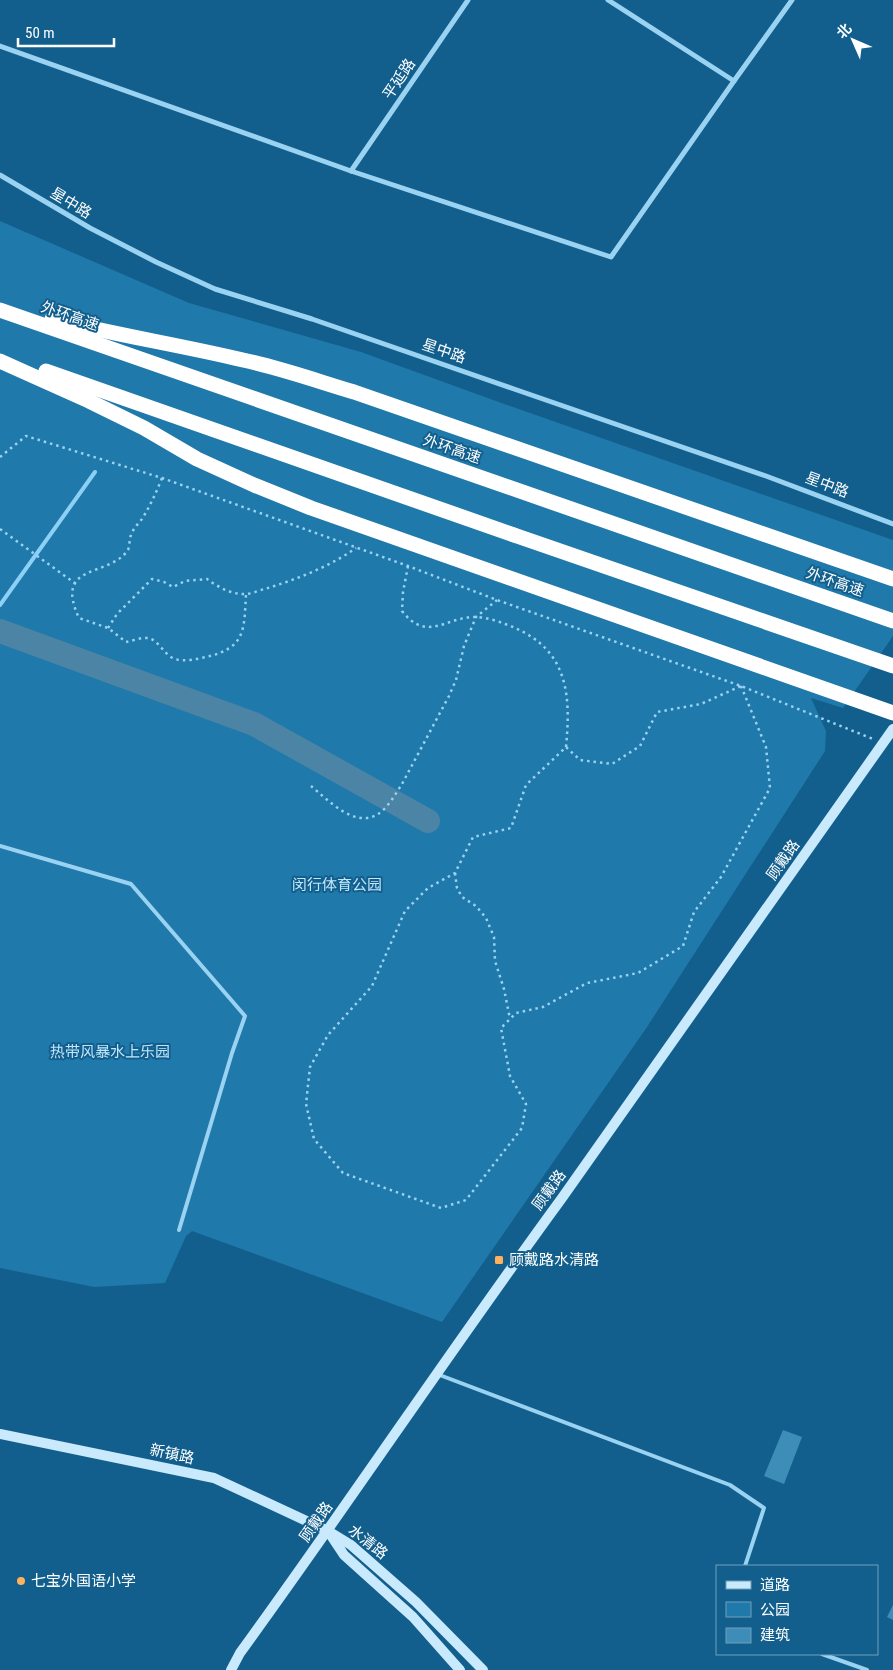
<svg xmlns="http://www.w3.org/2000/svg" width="893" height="1670" font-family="'Roboto Condensed','Noto Sans SC',sans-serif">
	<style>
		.green { fill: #2079ab }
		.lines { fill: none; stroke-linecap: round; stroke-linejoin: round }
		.stream { stroke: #8cd0f5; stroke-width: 4 }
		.river { stroke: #4c84a5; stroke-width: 24 }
		.building { fill: #3e8cb8 }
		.path { stroke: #9ad2f2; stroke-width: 2.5; stroke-dasharray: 2.5 4; stroke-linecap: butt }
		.lane { stroke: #9ad2f2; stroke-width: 4 }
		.street { stroke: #9ad2f2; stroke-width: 5 }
		.secondary { stroke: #c9e9fc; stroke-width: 10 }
		.highway { stroke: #fff; stroke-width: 15 }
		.highway-bridge { stroke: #fff; stroke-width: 15 }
		.poi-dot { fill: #ffb15b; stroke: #125f8d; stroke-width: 2 }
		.labels { text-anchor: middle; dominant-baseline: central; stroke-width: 4; stroke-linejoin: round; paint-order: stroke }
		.street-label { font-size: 15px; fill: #fff; stroke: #125f8d }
		.park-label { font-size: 15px; fill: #c1e7fd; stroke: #125f8d }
		.poi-label { font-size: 15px; fill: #fff; stroke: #125f8d; text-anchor: start }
	</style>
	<rect width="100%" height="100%" fill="#125f8d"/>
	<polygon class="green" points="0,221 189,303 361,352 507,405 893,540 893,636 843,708 811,698 826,731 825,751 647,1027 442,1322 192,1231 186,1236 165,1283 94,1287 0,1268"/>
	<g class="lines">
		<polyline class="stream" points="0,605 95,472"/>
		<polyline class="river" points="0,631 254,724 428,821"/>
	</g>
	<g class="building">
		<polygon points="783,1430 802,1437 784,1484 764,1476"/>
		<polygon points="893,1605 893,1620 887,1617"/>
	</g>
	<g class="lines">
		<g class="path">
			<polyline points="0,457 26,436 162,478 408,566 497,600 741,686 873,739"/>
			<path d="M162 478C156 493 150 506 142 519 138 524 133 529 131 535 129 540 130 545 128 550 109 578 53 562 79 618L108 628 126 642C132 641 139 638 145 638 158 637 163 655 175 659 184 662 197 659 206 657 246 648 244 630 246 594"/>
			<polyline points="0,529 76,584"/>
			<path d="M408 566 403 592 402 611C427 643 445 617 475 617 487 617 504 623 515 628 568 651 571 695 566 747"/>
			<path d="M108 628 117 614 152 579 164 582 173 587 185 581 207 579C218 587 232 595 246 594 252 594 259 590 265 589 297 579 329 567 356 548"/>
			<polygon points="741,686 766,747 770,788 721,877 694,912 683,946 638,973 587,983 543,1007 516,1013 501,1028 510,1076 526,1104 522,1128 466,1200 441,1208 343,1173 314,1139 306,1104 310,1067 328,1035 372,986 405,911 428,888 455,873 473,837 511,828 526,785 566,747 580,760 612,764 640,746 657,712 701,704"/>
			<path d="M311 786C328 800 355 829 378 814 388 808 396 793 402 784L449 696 456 680 464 646 476 617 497 600"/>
			<polyline points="455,873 457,888 462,897 476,906 486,918 494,937 495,961 504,989 510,1019"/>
		</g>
		<g class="lane">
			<polyline points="0,846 131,884 245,1016 232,1053 179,1230"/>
			<polyline points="437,1374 730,1485 764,1508 745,1566"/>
			<polyline points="822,1654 867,1670"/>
		</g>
		<g class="street">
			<polyline points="608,0 734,81 792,0"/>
			<polyline points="0,46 351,171 611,257 734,81"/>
			<polyline points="351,171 468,0"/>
			<polyline points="0,175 90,228 156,262 215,289 312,319 514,389 766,476 893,524"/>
		</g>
		<g class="secondary">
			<polyline points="0,1434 214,1478 328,1531 351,1545 416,1602 483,1670"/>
			<polyline points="330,1534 344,1555 413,1617 460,1670"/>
			<path d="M231 1670 240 1653C349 1503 452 1348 562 1198L893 729"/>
		</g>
		<g class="highway">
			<polyline points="0,310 893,621"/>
			<path d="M52 319C116 335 180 345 243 360 281 368 317 381 354 392L893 579"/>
			<polyline points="0,361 89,401 144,428 197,459 254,485 311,508 893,713"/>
			<polyline points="46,371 514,535"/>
		</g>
		<polyline class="highway-bridge" points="514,535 893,666"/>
	</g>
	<g class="poi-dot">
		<rect x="494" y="1255" width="10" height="10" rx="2.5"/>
		<circle cx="21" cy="1581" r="5"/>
	</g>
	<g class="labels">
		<g class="street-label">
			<text transform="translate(399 79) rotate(-56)">平延路</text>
			<text transform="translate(71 203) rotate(31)">星中路</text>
			<text transform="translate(70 316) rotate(19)">外环高速</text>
			<text transform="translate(444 351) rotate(19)">星中路</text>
			<text transform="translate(452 449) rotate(19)">外环高速</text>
			<text transform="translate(827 485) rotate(21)">星中路</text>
			<text transform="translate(835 582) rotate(19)">外环高速</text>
			<text transform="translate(783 860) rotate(-55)">顾戴路</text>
			<text transform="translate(549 1190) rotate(-54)">顾戴路</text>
			<text transform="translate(172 1454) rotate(12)">新镇路</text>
			<text transform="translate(316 1522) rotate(-55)">顾戴路</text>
			<text transform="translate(368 1542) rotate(38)">水清路</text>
		</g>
		<g class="park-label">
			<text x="337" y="885">闵行体育公园</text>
			<text x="110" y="1052">热带风暴水上乐园</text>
		</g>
		<g class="poi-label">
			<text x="509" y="1260">顾戴路水清路</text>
			<text x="31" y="1581">七宝外国语小学</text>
		</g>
	</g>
	<rect x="716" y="1565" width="162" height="90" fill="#125f8d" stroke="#719fbb"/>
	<rect x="726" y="1581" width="25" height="8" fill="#c9e9fc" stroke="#719fbb"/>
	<text x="760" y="1590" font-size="15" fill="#ffffff">道路</text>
	<rect x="726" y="1602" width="25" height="15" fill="#2079ab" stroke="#719fbb"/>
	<text x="760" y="1615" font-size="15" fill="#ffffff">公园</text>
	<rect x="726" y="1628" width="25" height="15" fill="#3e8cb8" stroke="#719fbb"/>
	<text x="760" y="1640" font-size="15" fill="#ffffff">建筑</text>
	<g transform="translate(853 40) rotate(315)" stroke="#125f8d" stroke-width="4" paint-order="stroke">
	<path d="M0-4L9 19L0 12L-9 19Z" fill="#ffffff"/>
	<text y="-8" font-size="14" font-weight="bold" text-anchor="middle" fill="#ffffff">北</text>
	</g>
	<path d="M18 38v8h96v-8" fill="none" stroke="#ffffff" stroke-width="2.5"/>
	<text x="25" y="38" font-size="15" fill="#ffffff" stroke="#125f8d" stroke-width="4" paint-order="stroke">50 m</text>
</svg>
